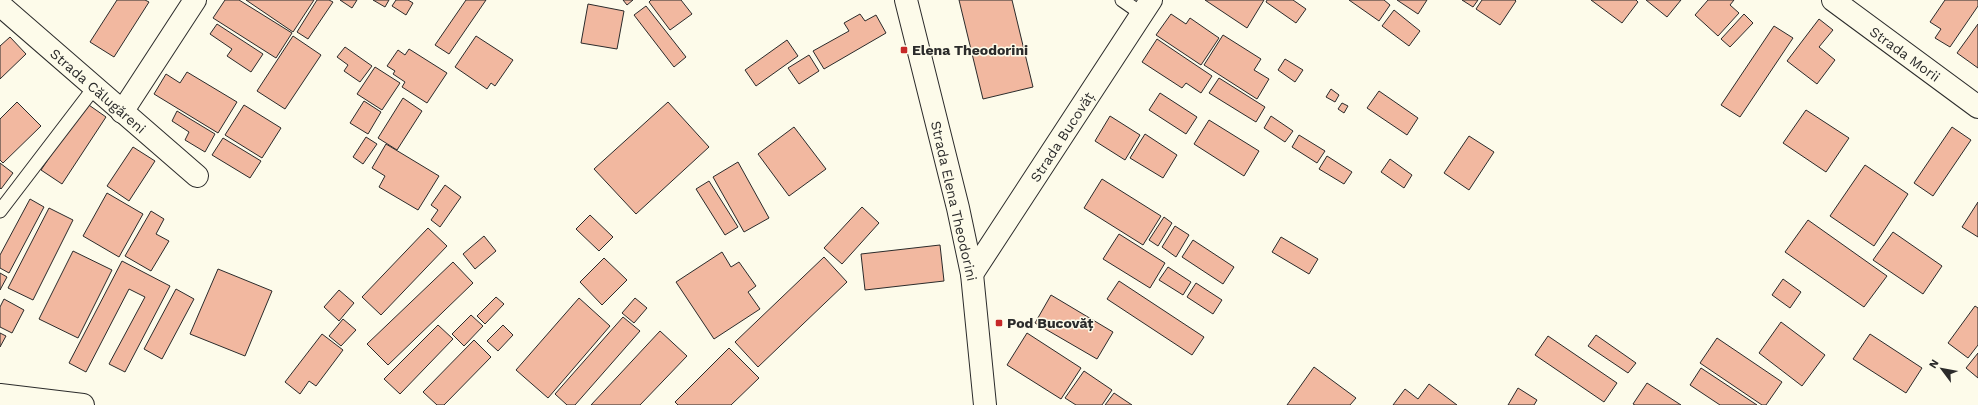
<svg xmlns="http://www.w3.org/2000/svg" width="1978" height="405" font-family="'Work Sans',sans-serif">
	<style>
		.building { fill: #f2b8a0; stroke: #2b2b2b }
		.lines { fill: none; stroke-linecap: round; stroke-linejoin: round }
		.service-casing { stroke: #2b2b2b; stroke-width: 15 }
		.minor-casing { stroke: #2b2b2b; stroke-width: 24 }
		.tertiary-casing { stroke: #2b2b2b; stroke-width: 24 }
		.secondary-casing { stroke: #2b2b2b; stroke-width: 24 }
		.primary-casing { stroke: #2b2b2b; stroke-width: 24 }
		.service { stroke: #fdfbea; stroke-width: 13 }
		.minor { stroke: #fdfbea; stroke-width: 22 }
		.tertiary { stroke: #fdfbea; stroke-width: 22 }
		.secondary { stroke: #fdfbea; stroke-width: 22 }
		.primary { stroke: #fdfbea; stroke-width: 22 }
		.poi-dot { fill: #c62828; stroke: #fdfbea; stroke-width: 1.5 }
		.labels { text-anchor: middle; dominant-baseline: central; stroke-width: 3; stroke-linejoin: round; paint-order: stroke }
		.poi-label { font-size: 14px; font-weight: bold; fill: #2b2b2b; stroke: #fdfbea; text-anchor: start }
		.street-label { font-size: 14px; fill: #2b2b2b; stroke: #fdfbea }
	</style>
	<rect width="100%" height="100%" fill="#fdfbea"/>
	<g class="building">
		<polygon points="117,0 145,0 149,2 114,57 90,42"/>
		<polygon points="225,0 239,0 292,33 276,58 213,18"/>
		<polygon points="246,0 314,0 293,32"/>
		<polygon points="317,0 329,0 333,2 308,39 297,32"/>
		<polygon points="340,0 357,0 352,8"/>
		<polygon points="373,0 389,0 385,7"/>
		<polygon points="396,0 408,0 413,3 406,15 392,6"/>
		<polygon points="466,0 486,0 449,54 435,45"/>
		<polygon points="623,0 633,0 627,5"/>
		<polygon points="651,0 681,0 692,14 670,30 649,2"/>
		<polygon points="959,0 1012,0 1033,87 983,99"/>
		<polygon points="1205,0 1264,0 1247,28"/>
		<polygon points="1267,0 1293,0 1306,9 1296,23 1266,2"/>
		<polygon points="1349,0 1384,0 1390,5 1379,21"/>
		<polygon points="1397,0 1427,0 1418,14"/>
		<polygon points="1462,0 1478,0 1473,7"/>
		<polygon points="1482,0 1515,0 1516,1 1500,25 1476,9"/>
		<polygon points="1591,0 1636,0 1638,2 1622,23"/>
		<polygon points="1646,0 1681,0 1667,17"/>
		<polygon points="1708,0 1734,0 1730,5 1739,13 1718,36 1695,15"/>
		<polygon points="1945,0 1978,0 1978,6 1950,47 1935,38 1941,29 1930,22"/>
		<polygon points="588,4 624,11 617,49 581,43"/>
		<polygon points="646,6 686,57 674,67 634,15"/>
		<polygon points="1394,10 1420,31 1409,46 1382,26"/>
		<polygon points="860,14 865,21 876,15 886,33 824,69 813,51 849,31 844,23"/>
		<polygon points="1171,14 1186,24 1190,18 1219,38 1201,65 1156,35"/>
		<polygon points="1744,14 1753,23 1730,47 1721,39"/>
		<polygon points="1819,19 1833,30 1819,47 1835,60 1817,84 1787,61"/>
		<polygon points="217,24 263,54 251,72 227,56 232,49 210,34"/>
		<polygon points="1978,24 1978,68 1957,53"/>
		<polygon points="1774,26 1793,38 1740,117 1721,105"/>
		<polygon points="1223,35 1261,59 1254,70 1269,79 1257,99 1204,65"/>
		<polygon points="293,36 321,55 285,109 257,91"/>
		<polygon points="476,36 513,60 495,86 491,83 487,89 455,67"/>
		<polygon points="10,37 26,54 0,79 0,46"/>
		<polygon points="1157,39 1212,76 1201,93 1186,83 1182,88 1142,62"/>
		<polygon points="787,40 798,56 756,86 745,70"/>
		<polygon points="345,47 372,66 360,82 344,71 348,65 337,57"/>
		<polygon points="409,49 447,73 427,103 402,87 405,82 393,74 395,71 387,66 398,50 405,55"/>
		<polygon points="809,55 819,71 799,84 788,68"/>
		<polygon points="1285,59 1303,70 1295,82 1278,70"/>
		<polygon points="375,67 400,83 382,110 357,94"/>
		<polygon points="187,72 237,102 218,133 154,94 166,74 180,83"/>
		<polygon points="1219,78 1265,107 1256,122 1209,93"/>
		<polygon points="1331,89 1339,95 1335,102 1326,97"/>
		<polygon points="1379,91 1418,118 1407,135 1367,108"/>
		<polygon points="1160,93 1197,117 1186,134 1149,110"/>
		<polygon points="403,98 422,111 397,150 378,138"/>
		<polygon points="364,101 381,112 368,134 350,123"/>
		<polygon points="17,102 41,126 3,163 0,160 0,119"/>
		<polygon points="668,102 709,147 636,214 594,169"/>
		<polygon points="86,103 106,117 62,184 41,170"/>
		<polygon points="1342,103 1348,106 1344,113 1338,109"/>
		<polygon points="244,105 281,128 262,158 225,135"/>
		<polygon points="1806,110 1849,138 1826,172 1783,143"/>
		<polygon points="177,111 215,134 205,152 185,140 189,132 172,121"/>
		<polygon points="1110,116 1140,135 1125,160 1095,141"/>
		<polygon points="1271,116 1293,131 1285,142 1264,128"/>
		<polygon points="1209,120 1259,151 1244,176 1194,144"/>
		<polygon points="794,127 826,169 789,196 758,154"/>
		<polygon points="1952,127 1971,140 1933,196 1914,183"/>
		<polygon points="1145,134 1177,155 1163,178 1130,158"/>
		<polygon points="1299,135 1325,151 1317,163 1292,147"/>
		<polygon points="1469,136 1494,152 1469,190 1444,173"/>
		<polygon points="366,137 377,144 363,164 353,157"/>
		<polygon points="223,138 261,161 250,178 212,155"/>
		<polygon points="386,144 439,176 418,210 379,187 385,176 372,168"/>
		<polygon points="133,147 155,161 129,201 107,186"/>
		<polygon points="1327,156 1352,172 1344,184 1319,169"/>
		<polygon points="1390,159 1412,175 1404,188 1381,172"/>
		<polygon points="738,162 769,218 744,232 713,177"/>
		<polygon points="0,163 13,173 1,189 0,188"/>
		<polygon points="1865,165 1908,194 1874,246 1830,216"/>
		<polygon points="1102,179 1161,216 1143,245 1084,208"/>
		<polygon points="709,181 738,227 725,235 696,189"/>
		<polygon points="445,185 461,197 440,227 431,220 438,210 431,205"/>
		<polygon points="107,193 143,214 119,257 83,236"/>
		<polygon points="30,199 44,207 9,273 0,268 0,255"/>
		<polygon points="1978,202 1978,237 1962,227"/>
		<polygon points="862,207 879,223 842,264 824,248"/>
		<polygon points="49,208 73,220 33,300 8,288"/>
		<polygon points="151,211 164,219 156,234 169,241 151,271 125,256"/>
		<polygon points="590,215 613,237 599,251 576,229"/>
		<polygon points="1164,217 1172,223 1158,246 1149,240"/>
		<polygon points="1808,220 1887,276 1864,307 1785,252"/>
		<polygon points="1175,226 1189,235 1176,257 1162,247"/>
		<polygon points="428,228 447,246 381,315 362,297"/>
		<polygon points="1893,232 1942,266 1923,294 1873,260"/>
		<polygon points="1119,234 1165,263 1150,288 1103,259"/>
		<polygon points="484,236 496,251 475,269 463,254"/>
		<polygon points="1281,237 1318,259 1309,274 1272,252"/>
		<polygon points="1193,240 1234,267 1223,284 1182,257"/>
		<polygon points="940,245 944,281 865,290 861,254"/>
		<polygon points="73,251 112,270 78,338 39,319"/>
		<polygon points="722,252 731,267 739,262 756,286 748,292 760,309 714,339 676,282"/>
		<polygon points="824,257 847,282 758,367 735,342"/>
		<polygon points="604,258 627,280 602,305 580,282"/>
		<polygon points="122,261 170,286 125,372 109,364 145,297 129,289 86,372 69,363"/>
		<polygon points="453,262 473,283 388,365 367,344"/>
		<polygon points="1168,267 1191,282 1183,295 1159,280"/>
		<polygon points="218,269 272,291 245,356 190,334"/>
		<polygon points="0,273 7,277 0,290"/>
		<polygon points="1783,279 1801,292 1790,308 1772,295"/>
		<polygon points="1119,281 1204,337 1192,355 1107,299"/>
		<polygon points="1196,283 1222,300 1213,314 1187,297"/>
		<polygon points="176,289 194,299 162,359 144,349"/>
		<polygon points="339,290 354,303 339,321 324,307"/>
		<polygon points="1051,295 1113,332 1097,359 1035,323"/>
		<polygon points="496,297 504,304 485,324 477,316"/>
		<polygon points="579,298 610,326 548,398 516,370"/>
		<polygon points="635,298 647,308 634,323 622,313"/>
		<polygon points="4,299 24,310 12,333 0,327 0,307"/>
		<polygon points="1975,306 1978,308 1978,345 1968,358 1948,343"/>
		<polygon points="471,315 483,326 464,346 452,334"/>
		<polygon points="623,317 640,331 575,405 567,405 555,394"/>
		<polygon points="343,319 356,330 341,346 329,336"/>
		<polygon points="1781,322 1825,355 1802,386 1759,353"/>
		<polygon points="438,325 453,339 400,394 384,379"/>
		<polygon points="503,325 513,335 498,351 487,341"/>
		<polygon points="660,331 687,356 640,405 591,405"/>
		<polygon points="0,333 6,336 0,347"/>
		<polygon points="1027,333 1081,368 1061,399 1007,365"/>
		<polygon points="322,334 343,350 316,386 309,381 300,394 285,382"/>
		<polygon points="1870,334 1922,368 1906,393 1853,359"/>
		<polygon points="1596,335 1636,363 1628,373 1588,346"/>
		<polygon points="1548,336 1617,383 1604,402 1535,355"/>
		<polygon points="1717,338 1782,382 1766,405 1762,405 1700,363"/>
		<polygon points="474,340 491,357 444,405 437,405 423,392"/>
		<polygon points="729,348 759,378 731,405 678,405 675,402"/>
		<polygon points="1978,353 1978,378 1966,368"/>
		<polygon points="1314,367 1356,398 1350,405 1287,405"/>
		<polygon points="1701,368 1757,405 1720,405 1690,385"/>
		<polygon points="1084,371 1112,390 1102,405 1076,405 1065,398"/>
		<polygon points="1647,383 1681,405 1635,405 1633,404"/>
		<polygon points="1429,384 1457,405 1393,405 1405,389 1418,399"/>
		<polygon points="1518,388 1537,400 1534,405 1508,405"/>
		<polygon points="1114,393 1132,405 1105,405"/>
	</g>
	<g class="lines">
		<defs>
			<g id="service">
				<polyline points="1122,0 1142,14"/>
				<polyline points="0,211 94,88"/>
			</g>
			<g id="minor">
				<polyline points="1833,0 1978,107"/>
				<polyline points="0,5 197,176"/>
				<polyline points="122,112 195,0"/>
			</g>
			<polyline id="tertiary" points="972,274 1151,0"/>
			<polyline id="secondary" points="906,0 958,208 972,274 985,405"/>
			<polyline id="primary" points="0,395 83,405"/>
		</defs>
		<use href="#service" class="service-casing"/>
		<use href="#minor" class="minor-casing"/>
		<use href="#tertiary" class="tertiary-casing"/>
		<use href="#secondary" class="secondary-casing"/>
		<use href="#primary" class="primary-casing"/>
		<use href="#service" class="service"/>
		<use href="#minor" class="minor"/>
		<use href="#tertiary" class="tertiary"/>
		<use href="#secondary" class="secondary"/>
		<use href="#primary" class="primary"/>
	</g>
	<g class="poi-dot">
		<rect x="900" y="46" width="8" height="8" rx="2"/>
		<rect x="995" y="319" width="8" height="8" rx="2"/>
	</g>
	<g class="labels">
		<g class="poi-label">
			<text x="912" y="50">Elena Theodorini</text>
			<text x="1007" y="323">Pod Bucovăț</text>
		</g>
		<g class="street-label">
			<text transform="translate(1905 54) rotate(36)">Strada Morii</text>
			<text transform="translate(98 91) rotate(41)">Strada Călugăreni</text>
			<text transform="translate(1062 137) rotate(-57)">Strada Bucovăț</text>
			<text transform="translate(954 201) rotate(77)">Strada Elena Theodorini</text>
		</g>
	</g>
	<g transform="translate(1942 369) rotate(302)" stroke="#fdfbea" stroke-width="3" paint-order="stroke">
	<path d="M0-3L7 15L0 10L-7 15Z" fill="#2b2b2b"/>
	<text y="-6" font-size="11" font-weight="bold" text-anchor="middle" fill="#2b2b2b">N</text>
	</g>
</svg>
